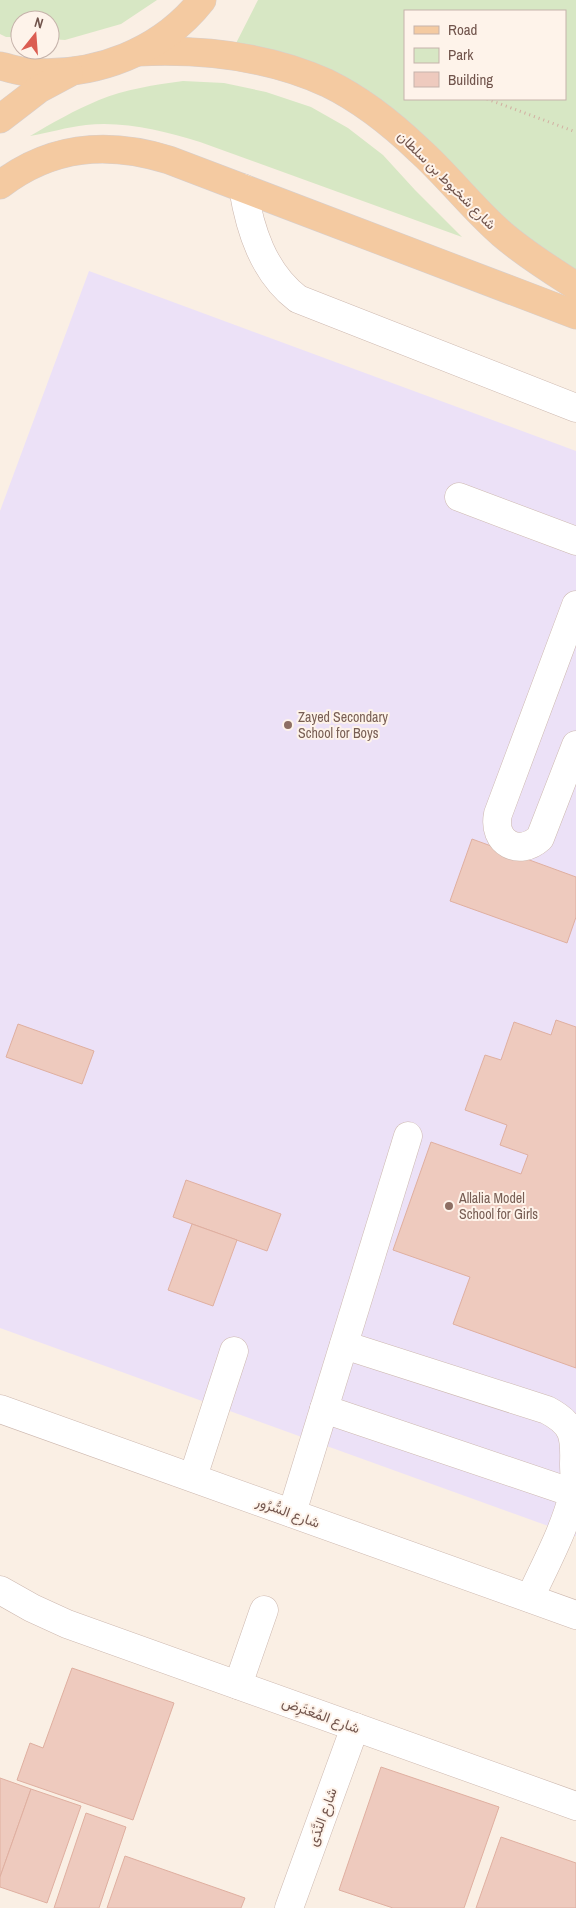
<svg xmlns="http://www.w3.org/2000/svg" width="576" height="1908" font-family="'Archivo Narrow',Vazirmatn,sans-serif">
	<style>
		.education { fill: #ece1f7 }
		.green { fill: #d7e7c4; fill-rule: evenodd }
		.building { fill: #eecabe; stroke: #dfafa0 }
		.lines { fill: none; stroke-linecap: round; stroke-linejoin: round }
		.minor-casing { stroke: #cdb8af; stroke-width: 29 }
		.major-casing { stroke: #d7cfcd; stroke-width: 29 }
		.path { stroke: #d2aea1; stroke-width: 3; stroke-dasharray: 1 4; stroke-linecap: butt }
		.minor { stroke: #fff; stroke-width: 28 }
		.major { stroke: #f4caa1; stroke-width: 28 }
		.education-dot { fill: #8d6e63; stroke: #fef3ea; stroke-width: 2 }
		.labels { text-anchor: middle; dominant-baseline: central; stroke-width: 4; stroke-linejoin: round; paint-order: stroke }
		.street-label { font-size: 14px; fill: #71544c; stroke: #fef3ea }
		.education-label { font-size: 14px; fill: #785e54; stroke: #fef3ea; text-anchor: start }
	</style>
	<rect width="100%" height="100%" fill="#faefe4"/>
	<polygon class="education" points="89,271 576,451 576,1536 0,1328 0,511"/>
	<g class="green">
		<polygon points="0,0 157,0 121,24 65,40 50,39 50,20 20,20 20,37 6,37 0,34"/>
		<path d="M258 0H576V283L392 123 229 57ZM405 11H565V99H405Z"/>
		<path d="M183 81 224 83 266 92 311 107 348 128 383 155 415 190 462 237 200 142C164 131 125 121 86 125 67 127 48 133 30 136 52 123 75 110 99 100 125 89 155 85 183 81Z"/>
	</g>
	<g class="building">
		<polygon points="472,839 576,877 576,917 567,943 450,901"/>
		<polygon points="556,1020 576,1027 576,1368 453,1324 470,1277 393,1250 431,1142 521,1174 528,1155 500,1145 507,1125 465,1110 485,1055 501,1060 514,1022 551,1035"/>
		<polygon points="18,1024 94,1051 82,1084 6,1057"/>
		<polygon points="186,1180 281,1214 267,1251 173,1217"/>
		<polygon points="192,1224 237,1240 213,1306 168,1290"/>
		<polygon points="72,1668 174,1703 133,1820 17,1780 30,1743 43,1748"/>
		<polygon points="381,1767 499,1807 464,1908 393,1908 339,1890"/>
		<polygon points="0,1778 31,1789 0,1877"/>
		<polygon points="31,1789 81,1806 47,1903 0,1887 0,1877"/>
		<polygon points="86,1813 126,1827 99,1908 54,1908"/>
		<polygon points="501,1837 576,1863 576,1908 476,1908"/>
		<polygon points="125,1856 245,1898 241,1908 107,1908"/>
	</g>
	<g class="lines">
		<defs>
			<g id="minor">
				<path d="M243 188C250 230 263 272 298 299L576 408"/>
				<polyline points="459,497 576,541"/>
				<path d="M576 605 498 814C492 843 519 857 540 838L576 745"/>
				<path d="M344 1345 547 1410C574 1424 575 1436 574 1464 574 1474 576 1485 573 1495 564 1531 545 1565 530 1598"/>
				<polyline points="0,1409 576,1615"/>
				<polyline points="324,1409 576,1494"/>
				<polyline points="193,1477 234,1351"/>
				<polyline points="292,1513 408,1136"/>
				<polyline points="0,1590 32,1608 67,1624 576,1806"/>
				<polyline points="238,1685 264,1610"/>
				<polyline points="289,1908 355,1727"/>
			</g>
			<g id="major">
				<path d="M138 52C203 49 268 56 327 83 360 99 393 125 419 150 448 176 472 208 502 234 525 254 551 270 576 286"/>
				<path d="M0 66C10 68 20 72 30 72 95 77 161 52 202 0"/>
				<polyline points="0,119 39,89 69,73"/>
				<path d="M0 185C52 145 108 141 169 160L576 315"/>
			</g>
		</defs>
		<use href="#minor" class="minor-casing"/>
		<use href="#major" class="major-casing"/>
		<polyline class="path" points="487,99 576,132"/>
		<use href="#minor" class="minor"/>
		<use href="#major" class="major"/>
	</g>
	<g class="education-dot">
		<circle cx="288" cy="725" r="5"/>
		<circle cx="449" cy="1206" r="5"/>
	</g>
	<g class="labels">
		<g class="street-label">
			<text transform="translate(447 180) rotate(45)">شارع شخبوط بن سلطان</text>
			<text transform="translate(288 1512) rotate(20)">شارع السُّرُور</text>
			<text transform="translate(321 1715) rotate(20)">شارع المُعْتَرِض</text>
			<text transform="translate(322 1817) rotate(-70)">شارع النَّدَى</text>
		</g>
		<g class="education-label">
			<text x="298" y="717">Zayed Secondary<tspan x="298" dy="16">School for Boys</tspan></text>
			<text x="459" y="1198">Allalia Model<tspan x="459" dy="16">School for Girls</tspan></text>
		</g>
	</g>
	<rect x="404" y="10" width="162" height="90" fill="#fef3ea" stroke="#c6b3ab"/>
	<rect x="414" y="26" width="25" height="8" fill="#f4caa1" stroke="#c6b3ab"/>
	<text x="448" y="35" font-size="15" fill="#71544c">Road</text>
	<rect x="414" y="48" width="25" height="15" fill="#d7e7c4" stroke="#c6b3ab"/>
	<text x="448" y="60" font-size="15" fill="#71544c">Park</text>
	<rect x="414" y="72" width="25" height="15" fill="#eecabe" stroke="#c6b3ab"/>
	<text x="448" y="85" font-size="15" fill="#71544c">Building</text>
	<g transform="translate(35 35) rotate(17)"><circle r="24" fill="#fef3ea" stroke="#c6b3ab"/>
	<path d="M0-4L9 19L0 12L-9 19Z" fill="#db5d52"/>
	<text y="-8" font-size="14" font-weight="bold" text-anchor="middle" fill="#71544c">N</text>
	</g>
</svg>
